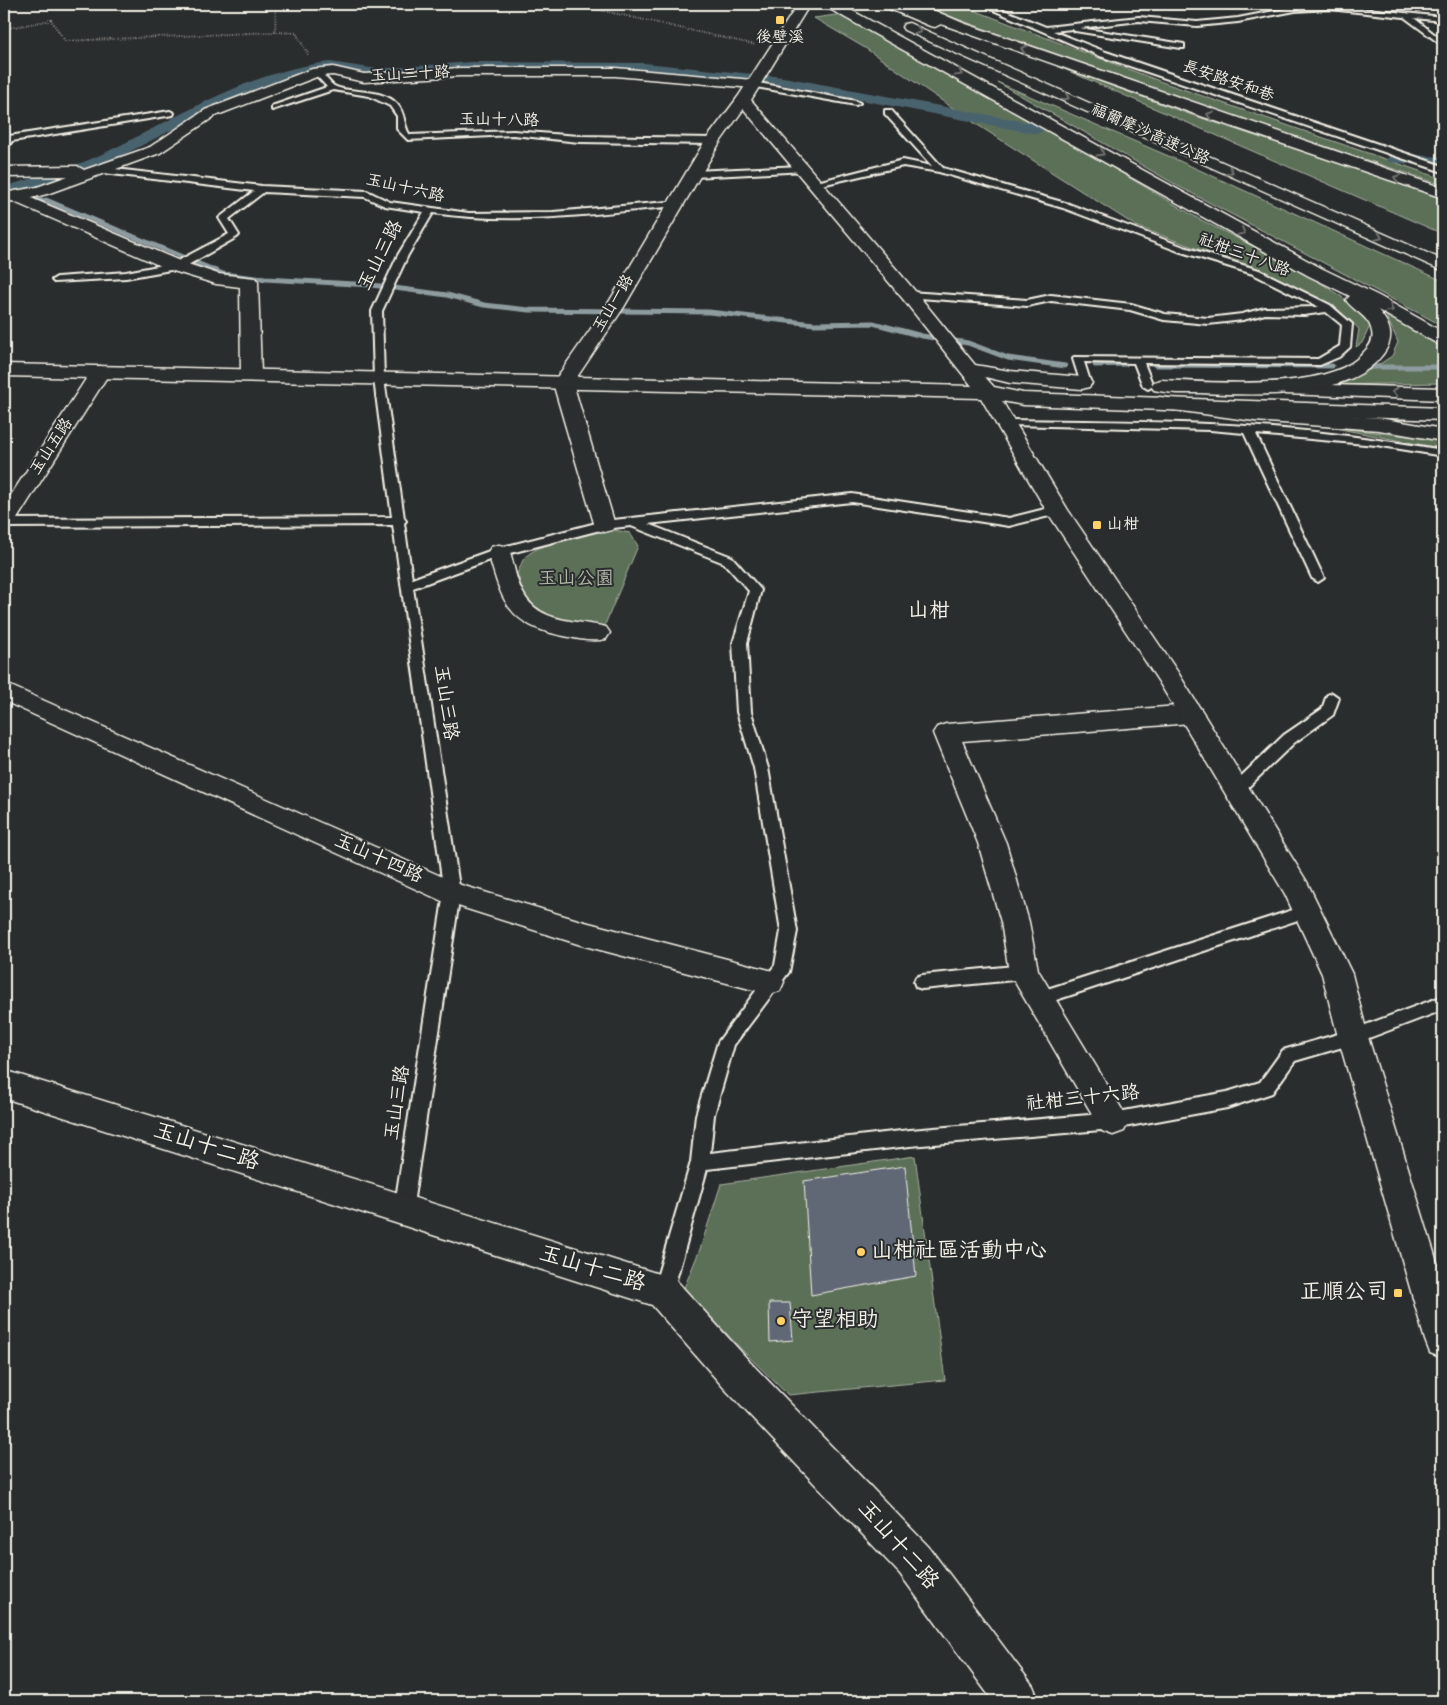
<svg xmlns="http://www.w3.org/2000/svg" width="1447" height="1705" font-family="Dekko,'LXGW WenKai TC',sans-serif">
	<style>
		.green { fill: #5c6f59; stroke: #a8b0a0 }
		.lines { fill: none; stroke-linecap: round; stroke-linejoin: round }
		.stream-far1 { stroke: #8e9c9f; stroke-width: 4 }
		.stream { stroke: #8e9c9f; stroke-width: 5 }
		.canal { fill: #4a636e; fill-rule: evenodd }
		.building { fill: #606876; stroke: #f4f1e8 }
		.lane-casing { stroke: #f4f1e8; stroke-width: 4 }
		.street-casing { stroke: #f4f1e8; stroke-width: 3 }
		.secondary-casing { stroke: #f4f1e8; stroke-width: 3 }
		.highway-casing { stroke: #f4f1e8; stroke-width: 3 }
		.path { stroke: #f4f1e8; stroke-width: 2; stroke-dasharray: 0.5 2; stroke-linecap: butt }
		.lane { fill: #2a2d2e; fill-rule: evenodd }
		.street { fill: #2a2d2e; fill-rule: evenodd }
		.secondary { fill: #2a2d2e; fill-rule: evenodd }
		.highway { fill: #2a2d2e; fill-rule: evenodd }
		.oneway { stroke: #71726f }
		.poi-dot { fill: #ffd166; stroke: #2a2d2e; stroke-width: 2 }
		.labels { text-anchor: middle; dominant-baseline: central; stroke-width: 4; stroke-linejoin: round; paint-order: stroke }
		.far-poi-label { font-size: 16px; fill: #f4f1e8; stroke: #2a2d2e }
		.far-street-label { font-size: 16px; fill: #f4f1e8; stroke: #2a2d2e }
		.street-label { font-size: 19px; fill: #f4f1e8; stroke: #2a2d2e }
		.park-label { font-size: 19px; fill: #b0b6a8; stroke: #2a2d2e }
		.quarter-label { font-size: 21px; fill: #f4f1e8; stroke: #2a2d2e }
		.near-street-label { font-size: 22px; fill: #f4f1e8; stroke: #2a2d2e }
		.near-poi-label { font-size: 22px; fill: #f4f1e8; stroke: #2a2d2e; text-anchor: start }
	</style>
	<rect width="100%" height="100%" fill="#2a2d2e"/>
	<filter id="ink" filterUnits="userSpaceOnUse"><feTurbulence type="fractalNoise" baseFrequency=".02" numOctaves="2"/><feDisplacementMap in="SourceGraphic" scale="10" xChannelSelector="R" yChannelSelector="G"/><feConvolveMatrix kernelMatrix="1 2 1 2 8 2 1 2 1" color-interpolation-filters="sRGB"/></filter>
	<g filter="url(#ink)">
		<g class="green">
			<polygon points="916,4 958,4 1162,82 1443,179 1443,185 1142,86"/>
			<polygon points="843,14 984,91 1199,219 1304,272 1351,303 1370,326 1362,343 1356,347 1359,329 1333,305 1277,278 1136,226 976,124 865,48 814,18"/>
			<polygon points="1057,66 1186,113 1443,198 1443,234"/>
			<polygon points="997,82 1173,158 1443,281 1443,326 1178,186"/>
			<polygon points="1383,309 1443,344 1443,383 1328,385 1372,369 1392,356 1398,342"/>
			<polygon points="1330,427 1443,440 1443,449"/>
			<path d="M608 529 630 533 638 546 604 627C576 622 539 622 524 593 521 588 520 580 517 574 519 570 521 564 523 560 535 542 588 532 608 529Z"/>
			<polygon points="915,1156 945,1380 788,1395 740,1348 684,1288 700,1249 721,1184"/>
		</g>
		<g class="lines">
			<polyline class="stream-far1" points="12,191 49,202"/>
			<g class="stream">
				<polyline points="46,200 223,274 265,279 372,285 447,295 484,305 529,310 709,312 814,324 873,323 922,336 968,343 1008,358 1065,366"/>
				<polyline points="1095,365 1125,364"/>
				<polyline points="1155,365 1332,366"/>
				<polyline points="1365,367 1443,367"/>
			</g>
			<g class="canal">
				<path d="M330 62 377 69 471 62 644 63 783 77 1037 124 1045 129 1037 134 783 85 644 71 471 70 377 77 330 70 305 73 227 101 108 163 4 197V187C35 177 69 169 98 156 174 121 245 71 330 62Z"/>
				<polygon points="1394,154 1443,157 1443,167 1388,162 1386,159"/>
			</g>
		</g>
		<g class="building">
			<polygon points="905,1166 916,1276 811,1295 804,1181"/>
			<polygon points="769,1303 790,1303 793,1340 770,1342"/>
		</g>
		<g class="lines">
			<defs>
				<g id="lane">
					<polygon points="770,4 782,4 804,10 800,12"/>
					<polygon points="979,4 989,4 1046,27 1139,17 1197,22 1238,18 1295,7 1329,5 1443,17 1443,21 1414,18 1443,41 1443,46 1404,17 1329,9 1295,11 1238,22 1197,26 1139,21 1080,28 1184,44 1184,48 1181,48 1075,31 1072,29 1053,31 1106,52 1443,166 1443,172 1100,56"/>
					<path d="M317 70C324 73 327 81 334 86 348 94 382 87 397 104 406 114 403 126 410 135L513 131 579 136 713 138 717 141 713 144 579 142 513 135 408 140 397 129V116L390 106 369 96 333 90 272 110V106L327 87 313 72Z"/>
					<polygon points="753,82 856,101 860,103 856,105 750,86 750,82"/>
					<polygon points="885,110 891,110 943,168 1069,204 1184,247 1259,270 1330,305 1352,324 1350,347 1339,357 1320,365 1144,363 1153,386 1148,389 1143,386 1134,363 1084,362 1091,384 1086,387 1081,384 1073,359 1074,357 1318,359 1340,346 1342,325 1326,312 1304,315 1265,314 1243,320 1208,324 1164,320 1130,310 1051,301 1027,306 906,297 904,295 909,292 1027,300 1051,295 1131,304 1165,314 1208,318 1242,314 1265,308 1319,307 1253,274 1178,251 1063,208 939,172 903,166 813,187 813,183 903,160 932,166 885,114"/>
					<polygon points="170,111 174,113 173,115 12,141 7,149 4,149 4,141 9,136"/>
					<polygon points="802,166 805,167 805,171 693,177 689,174 693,171"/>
					<path d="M98 167 262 186 367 191 390 202 469 213 553 212 679 201V205L676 206C595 214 514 225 433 213L408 255 382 311 384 379 404 518 406 521 404 523 412 579 495 549 604 521 852 494 1009 518 1057 506 1063 510 1061 513 1009 526 852 502 648 524 732 557 761 590 747 643 751 712 768 768 797 931 789 972 734 1045 714 1115 710 1153 910 1130 1113 1113 1227 1092 1260 1082 1283 1050 1352 1030 1443 996V1010L1353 1044 1295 1061 1272 1093 1227 1108 1113 1129 910 1146 707 1169 673 1291 670 1298 663 1300 656 1298 653 1291 691 1162 696 1115 718 1042 775 965 781 931 754 768 737 712 733 643 749 591 724 563 631 526 604 529 503 555 413 588 460 893 412 1211 409 1217 403 1220 397 1217 394 1211 444 893 393 525 4 527V519L392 517 374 379 372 311 398 255 424 212 385 206 365 197 264 192 229 219 239 235 237 237 188 265 176 269 126 278 54 282 52 280 57 277 126 272 174 263 229 234 219 218 254 191 95 172V168Z"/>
					<path d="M1011 420C1077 421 1143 421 1209 424 1287 427 1366 437 1443 450V456L1376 445 1256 434 1324 578 1318 582 1312 578 1244 433 1210 430 1007 425 1006 423Z"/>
					<polygon points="1332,693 1339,698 1333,715 1294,743 1242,793 1232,793 1230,789 1232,785 1284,735 1322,709 1327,695"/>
					<polygon points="1308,905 1313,907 1316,911 1313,915 1038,1006 1032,1004 1030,999 1032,994 1038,992"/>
					<polygon points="1024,965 1030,967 1032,972 1030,977 1024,979 922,989 916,987 914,982 916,977 922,975"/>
				</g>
				<g id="street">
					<polygon points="333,67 364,74 460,68 615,68 753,80 760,84 753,88 615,76 460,76 364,82 333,75 319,76 215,116 160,153 47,194 31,198 182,262 218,274 255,278 258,282 261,375 258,379 244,379 241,375 240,287 216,284 170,270 12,201 4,203 4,193 37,187 68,176 4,177 4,167 77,166 84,170 150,147 205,110 312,69"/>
					<polygon points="743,96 750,100 720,142 624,307 573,383 615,525 612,530 604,532 596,530 553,383 606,307 705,141 738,97"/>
					<polygon points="100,366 107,368 110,372 15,522 12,527 4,529 4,506 93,368"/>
					<path d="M499 545 507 547 510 552C514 565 516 581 523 593 539 624 578 620 606 627L610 633 606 639C593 642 578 639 564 636 508 625 502 602 488 552L491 547Z"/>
					<polygon points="4,683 461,885 581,921 769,970 780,973 784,982 780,991 769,994 581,945 442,901 4,701"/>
					<polygon points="1191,705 1200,708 1204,714 1200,720 1191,723 962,741 1006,843 1029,922 1038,970 1129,1121 1124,1131 1113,1135 1102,1131 1009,972 1001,922 978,843 933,733 937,727 946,724"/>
					<polygon points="4,1070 675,1279 750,1362 928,1546 1033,1686 1039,1701 993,1701 900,1574 724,1388 652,1305 4,1098"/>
				</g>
				<g id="secondary">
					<polygon points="798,4 810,4 751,100 915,291 975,365 1010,371 1082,377 1089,379 1092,383 1089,387 1082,389 1010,383 985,377 994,387 1023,393 1443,408 1443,420 1023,405 1002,401 1068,510 1177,671 1307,882 1352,974 1368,1037 1443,1282 1443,1358 1430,1353 1425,1340 1338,1037 1322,974 1285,894 1159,682 1046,510 981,398 4,376 4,364 972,386 903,299 736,100"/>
					<polygon points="1292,384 1443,388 1443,400 1285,394 1282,390 1285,386"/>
				</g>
				<g id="highway">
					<path d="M825 4H840L1321 268 1379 296 1443 332V345L1436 343 1378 310C1391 325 1395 338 1383 354 1374 366 1364 373 1350 379 1305 398 1248 395 1200 393 1185 393 1169 394 1154 390L1151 386 1154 382 1161 380C1210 382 1332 393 1364 352 1370 346 1374 340 1372 332 1370 316 1354 312 1346 300L1350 296 1309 276 826 7Z"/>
					<polygon points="884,4 901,4 915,10 921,6 926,7 963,23 1443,188 1443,198 1192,113 941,24 935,27 930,26 885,7"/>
					<polygon points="909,23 1443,260 1443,271 904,30 902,27 904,24"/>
					<polygon points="1160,397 1254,409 1379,418 1443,429 1443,441 1379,430 1254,421 1153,407 1150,403 1153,399"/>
				</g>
			</defs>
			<use href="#lane" class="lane-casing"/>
			<use href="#street" class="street-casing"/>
			<use href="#secondary" class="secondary-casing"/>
			<use href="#highway" class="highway-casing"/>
			<g class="path">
				<polyline points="573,4 756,45"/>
				<polyline points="4,29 51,20 65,41 275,32 276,4"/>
				<polyline points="275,32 296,33 309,56"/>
			</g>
			<use href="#lane" class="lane"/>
			<use href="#street" class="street"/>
			<use href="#secondary" class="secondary"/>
			<use href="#highway" class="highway"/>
		</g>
		<defs><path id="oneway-chevron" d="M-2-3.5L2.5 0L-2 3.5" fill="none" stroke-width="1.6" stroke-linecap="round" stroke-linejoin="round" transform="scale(1.25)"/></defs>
		<g class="oneway">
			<use href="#oneway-chevron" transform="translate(918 31) rotate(24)"/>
			<use href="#oneway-chevron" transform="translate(1024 49) rotate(-160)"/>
			<use href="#oneway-chevron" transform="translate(959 73) rotate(29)"/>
			<use href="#oneway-chevron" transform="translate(1066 97) rotate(24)"/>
			<use href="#oneway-chevron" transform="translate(1210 115) rotate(-161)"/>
			<use href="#oneway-chevron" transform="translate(1101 153) rotate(30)"/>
			<use href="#oneway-chevron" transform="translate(1230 171) rotate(24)"/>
			<use href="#oneway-chevron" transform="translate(1397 178) rotate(-161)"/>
			<use href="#oneway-chevron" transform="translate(1242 232) rotate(29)"/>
			<use href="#oneway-chevron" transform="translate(1379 237) rotate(24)"/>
			<use href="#oneway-chevron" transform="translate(1390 309) rotate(29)"/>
			<use href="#oneway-chevron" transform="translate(1395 392) rotate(-179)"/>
		</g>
	</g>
	<g class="poi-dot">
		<rect x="775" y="15" width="10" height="10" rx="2.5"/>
		<rect x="1092" y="520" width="10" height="10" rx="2.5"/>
		<circle cx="861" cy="1252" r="5"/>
		<rect x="1393" y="1288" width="10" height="10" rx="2.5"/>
		<circle cx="781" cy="1321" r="5"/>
	</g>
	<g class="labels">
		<g class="far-poi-label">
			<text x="780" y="38">後壁溪</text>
			<text x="1107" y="525" text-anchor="start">山柑</text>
		</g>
		<g class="far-street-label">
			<text transform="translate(410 75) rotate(-3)">玉山二十路</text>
			<text transform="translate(1228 82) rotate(19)">長安路安和巷</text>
			<text transform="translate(499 121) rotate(1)">玉山十八路</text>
			<text transform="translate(1150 135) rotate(24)">福爾摩沙高速公路</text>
			<text transform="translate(405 189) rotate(13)">玉山十六路</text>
			<text transform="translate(1244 256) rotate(20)">社柑三十八路</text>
			<text transform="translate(614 304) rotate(-59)">玉山一路</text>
			<text transform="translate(52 447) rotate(-57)">玉山五路</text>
		</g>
		<g class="street-label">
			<text transform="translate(382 256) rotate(-63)">玉山三路</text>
			<text transform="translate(444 703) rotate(82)">玉山三路</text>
			<text transform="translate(378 860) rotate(24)">玉山十四路</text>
			<text transform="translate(1083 1100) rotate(-6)">社柑三十六路</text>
			<text transform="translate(399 1103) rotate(-81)">玉山三路</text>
		</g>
		<g class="park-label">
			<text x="576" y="580">玉山公園</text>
		</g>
		<g class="quarter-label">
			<text x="929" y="613">山柑</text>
		</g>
		<g class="near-street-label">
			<text transform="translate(206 1148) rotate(18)">玉山十二路</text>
			<text transform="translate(592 1270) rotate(17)">玉山十二路</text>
			<text transform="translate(897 1546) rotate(49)">玉山十二路</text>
		</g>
		<g class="near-poi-label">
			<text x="871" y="1252">山柑社區活動中心</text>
			<text x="1388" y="1293" text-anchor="end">正順公司</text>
			<text x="791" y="1321">守望相助</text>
		</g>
	</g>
	<rect width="1447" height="1705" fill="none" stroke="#2a2d2e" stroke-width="20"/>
	<rect x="10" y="10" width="1427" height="1685" fill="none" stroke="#f4f1e8" stroke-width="2" filter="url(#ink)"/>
</svg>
